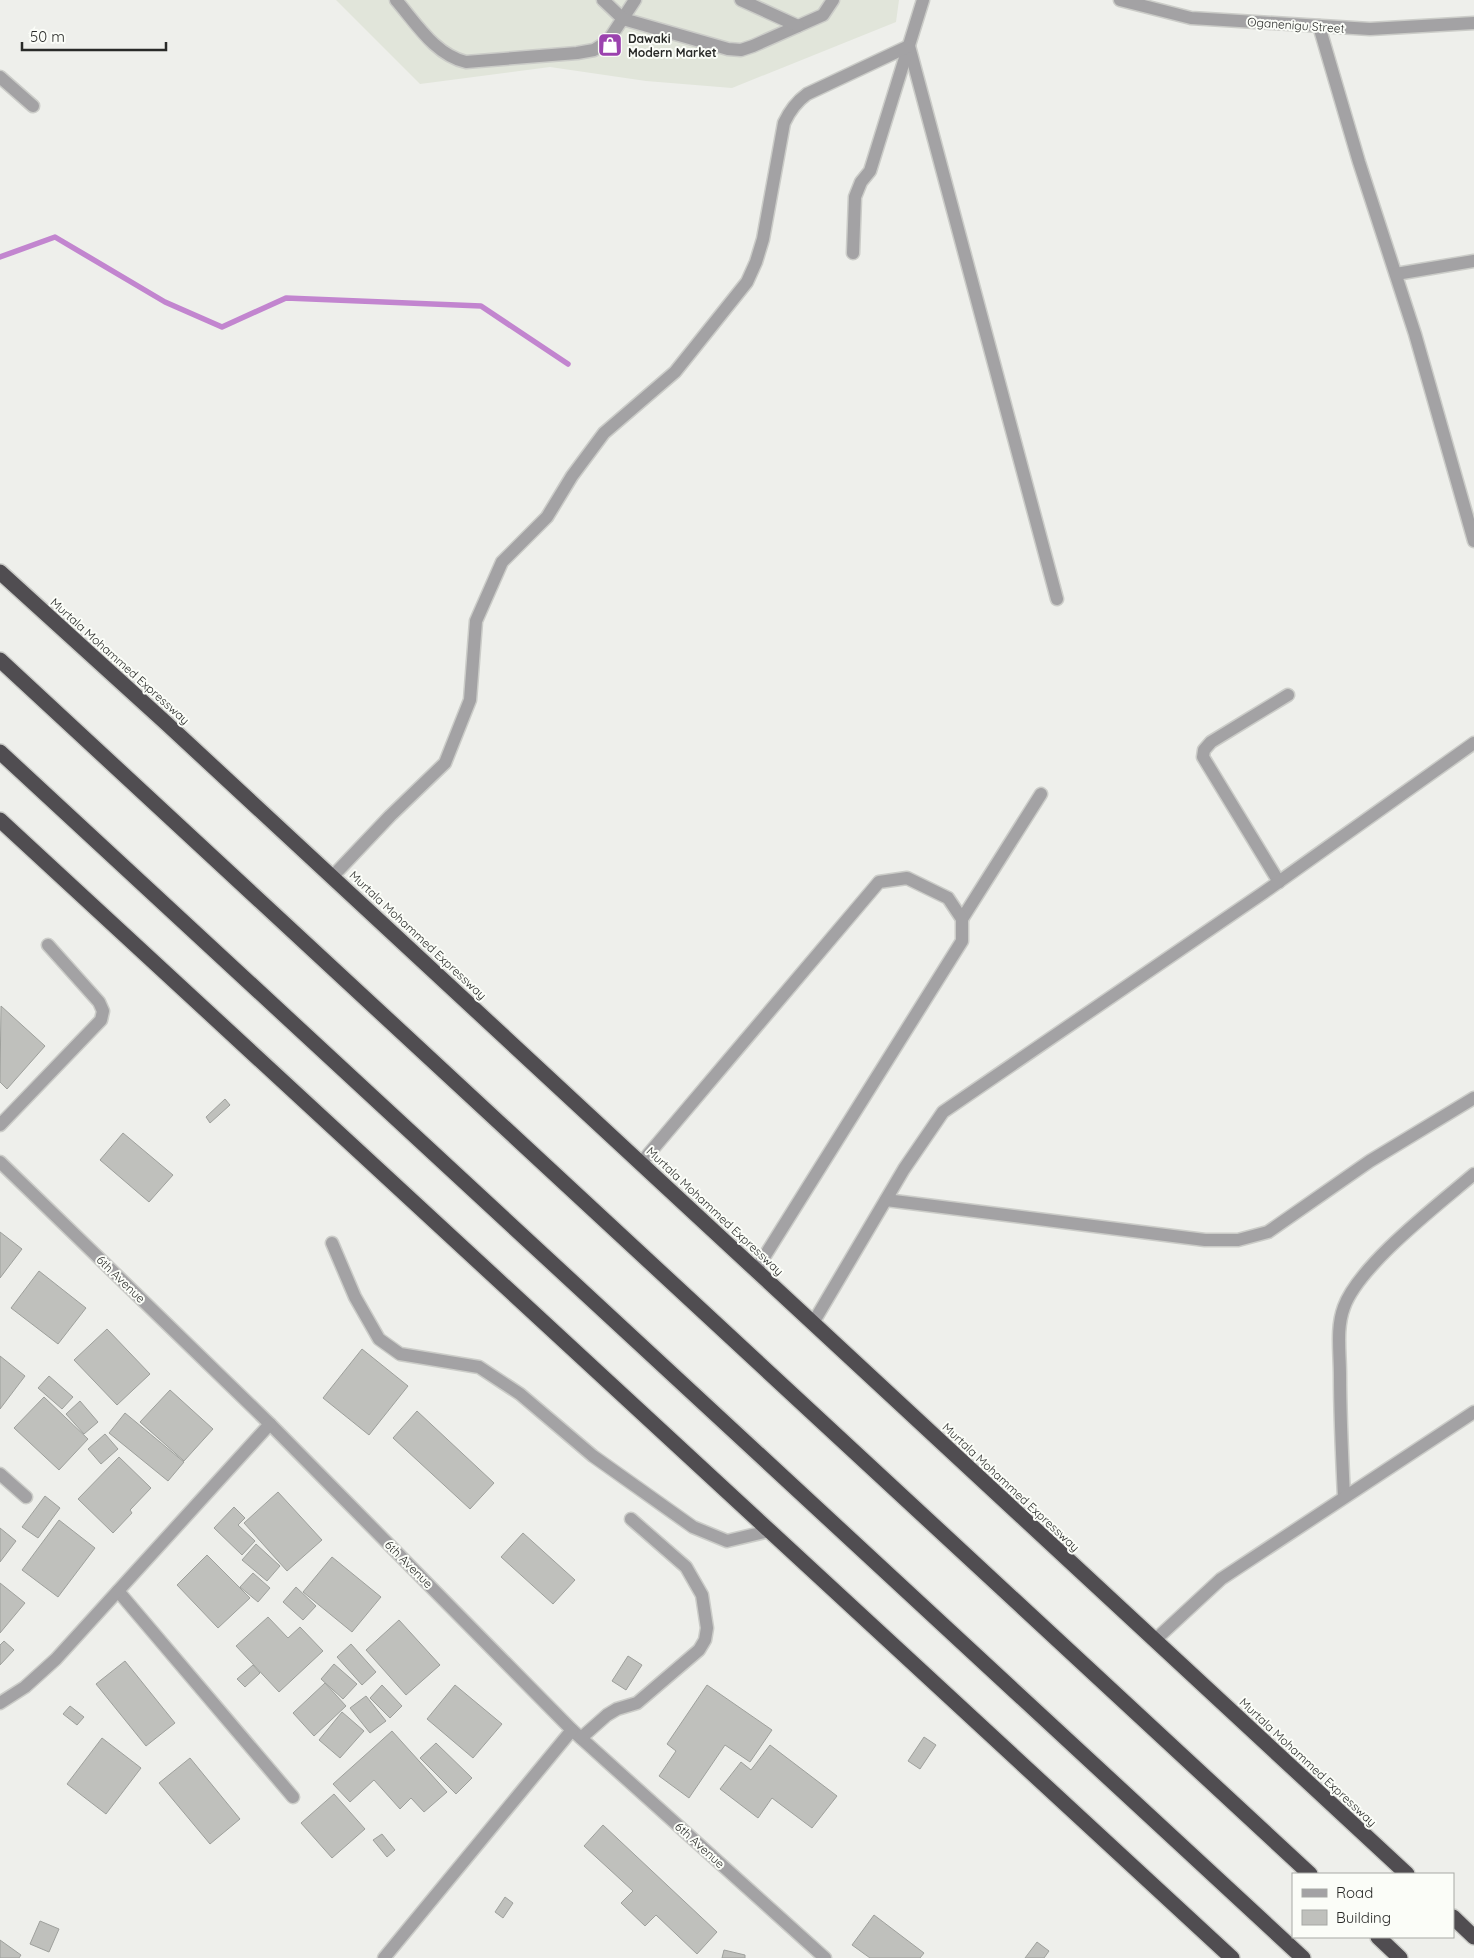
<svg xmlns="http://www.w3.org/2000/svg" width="1474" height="1958" font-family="Quicksand,sans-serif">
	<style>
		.built { fill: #e1e5da }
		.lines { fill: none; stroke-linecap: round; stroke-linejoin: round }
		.stream { stroke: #c285cf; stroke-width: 5.5 }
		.building { fill: #bfc0bc; stroke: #9ea09c }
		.minor-casing { stroke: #cbccc8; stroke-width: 15 }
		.highway-casing { stroke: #cbccc8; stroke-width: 18 }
		.minor { stroke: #a3a2a4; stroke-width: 12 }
		.highway { stroke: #504d51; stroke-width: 15 }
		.labels { text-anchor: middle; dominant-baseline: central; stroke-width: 4; stroke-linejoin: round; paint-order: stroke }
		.street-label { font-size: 12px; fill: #292a28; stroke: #fbfdf8 }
		.poi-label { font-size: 12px; font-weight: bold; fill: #292a28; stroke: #fbfdf8; text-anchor: start }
	</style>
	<rect width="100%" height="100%" fill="#eeefeb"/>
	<polygon class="built" points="336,0 899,0 896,22 732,88 646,81 550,67 420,84"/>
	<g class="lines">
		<polyline class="stream" points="0,257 55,237 165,302 222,327 286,298 481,306 568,364"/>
	</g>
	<g class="building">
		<polygon points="1,1006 45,1046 7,1089 0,1082"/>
		<polygon points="225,1099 230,1105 210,1123 206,1117"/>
		<polygon points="123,1133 173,1175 149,1202 100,1160"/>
		<polygon points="0,1232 22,1249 0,1278"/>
		<polygon points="39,1271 86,1308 58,1344 11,1308"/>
		<polygon points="107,1329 150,1374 117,1405 74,1360"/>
		<polygon points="362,1349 408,1386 369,1435 323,1398"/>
		<polygon points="0,1356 25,1376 0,1409"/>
		<polygon points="49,1376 73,1397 62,1409 38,1388"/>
		<polygon points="170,1390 213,1429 184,1461 140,1422"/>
		<polygon points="44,1397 88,1439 59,1470 14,1428"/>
		<polygon points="80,1401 98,1422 84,1434 66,1414"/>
		<polygon points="417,1411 494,1483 470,1509 393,1438"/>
		<polygon points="125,1413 184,1462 168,1481 109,1433"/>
		<polygon points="105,1434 118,1449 101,1464 88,1449"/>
		<polygon points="119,1457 151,1488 130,1510 132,1513 113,1533 78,1499"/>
		<polygon points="278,1492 322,1540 287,1571 244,1523"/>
		<polygon points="45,1496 60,1508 38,1538 22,1527"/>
		<polygon points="234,1507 245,1518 238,1525 255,1541 242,1555 214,1528"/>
		<polygon points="59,1520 95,1548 58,1597 22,1570"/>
		<polygon points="0,1528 16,1541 0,1562"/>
		<polygon points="523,1533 575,1580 553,1604 501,1557"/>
		<polygon points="256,1544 280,1566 267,1581 242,1560"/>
		<polygon points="207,1555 250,1598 218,1628 177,1585"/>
		<polygon points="332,1557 381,1597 352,1632 303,1592"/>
		<polygon points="253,1573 270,1588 258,1602 240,1587"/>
		<polygon points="0,1583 25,1603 0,1633"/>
		<polygon points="296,1587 316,1606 303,1620 283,1602"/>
		<polygon points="268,1617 288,1638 300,1627 323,1651 279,1692 236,1646"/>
		<polygon points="399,1620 440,1665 406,1695 366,1650"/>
		<polygon points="4,1641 14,1650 0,1665 0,1645"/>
		<polygon points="351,1644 376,1672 362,1685 337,1657"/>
		<polygon points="628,1656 642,1665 626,1690 612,1681"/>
		<polygon points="125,1661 175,1723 146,1746 96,1684"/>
		<polygon points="334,1664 357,1684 343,1699 321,1679"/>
		<polygon points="253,1665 260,1673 245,1687 237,1679"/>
		<polygon points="325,1683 346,1706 314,1736 293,1713"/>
		<polygon points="382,1685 402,1706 390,1718 370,1698"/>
		<polygon points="455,1685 502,1724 473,1758 427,1719"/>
		<polygon points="707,1685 772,1730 750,1762 725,1745 689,1798 659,1776 676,1751 667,1744"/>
		<polygon points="366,1696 386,1721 370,1733 350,1708"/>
		<polygon points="70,1706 84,1717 77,1725 63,1714"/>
		<polygon points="342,1712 364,1731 340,1758 319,1740"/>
		<polygon points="392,1731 447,1792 424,1812 411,1798 400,1809 374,1780 350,1802 333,1784"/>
		<polygon points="924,1737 936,1745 920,1769 908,1761"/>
		<polygon points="102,1738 141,1768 106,1814 67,1784"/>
		<polygon points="436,1743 472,1778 456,1794 420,1758"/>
		<polygon points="770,1745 837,1796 812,1828 772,1798 758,1818 720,1789 741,1762 751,1770"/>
		<polygon points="190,1758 240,1819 210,1844 159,1783"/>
		<polygon points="334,1794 365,1829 332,1858 301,1823"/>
		<polygon points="603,1825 717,1932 697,1954 656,1915 645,1926 621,1903 633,1891 584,1846"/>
		<polygon points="382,1834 395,1850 387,1857 373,1840"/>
		<polygon points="505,1897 513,1903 503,1918 495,1912"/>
		<polygon points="874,1915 924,1953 920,1958 870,1958 852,1945"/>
		<polygon points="40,1921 59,1929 49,1952 30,1944"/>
		<polygon points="0,1940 21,1955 19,1958 0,1958"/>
		<polygon points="1037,1942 1049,1951 1044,1958 1025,1958"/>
		<polygon points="724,1950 745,1955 745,1958 722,1958"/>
	</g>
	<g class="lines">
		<defs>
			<g id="minor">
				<path d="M396 0C416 23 435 55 466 62L577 53 594 50 608 41 635 0"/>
				<polyline points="603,0 623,19 728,49 741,50 753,46 823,15 833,0"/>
				<polyline points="741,0 798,26"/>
				<polyline points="1120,0 1191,18 1370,29 1474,23"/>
				<polyline points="1319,26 1359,162 1415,334 1474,541"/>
				<polyline points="909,46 1057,599"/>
				<polyline points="0,77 33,106"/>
				<polyline points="853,253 855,197 861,182 870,171 923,0"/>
				<polyline points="1396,274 1474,261"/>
				<path d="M332 877 390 816 445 763 470 700 476 621 502 562 547 517 572 476 604 433 675 372 747 282 756 262 763 239 784 123C790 110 796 102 807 94L909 46"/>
				<polyline points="1279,882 1203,757 1204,750 1211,742 1288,695"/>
				<polyline points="962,919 1041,794"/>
				<polyline points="0,1125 101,1020 103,1011 99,1002 48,945"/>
				<polyline points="0,1162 270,1424 572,1730 825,1958"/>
				<polyline points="641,1163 879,882 907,878 948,898 962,919 962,941 756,1270"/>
				<polyline points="886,1200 1205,1240 1238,1240 1268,1232 1370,1161 1474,1098"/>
				<polyline points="332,1243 355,1297 379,1339 400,1354 479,1367 520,1394 593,1456 693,1527 727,1541 769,1531"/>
				<polyline points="813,1323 904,1169 943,1112 1263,893 1474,743"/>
				<polyline points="0,1474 26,1497"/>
				<path d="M1344 1497C1342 1456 1340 1415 1340 1375 1340 1352 1336 1328 1344 1307 1359 1265 1439 1204 1474 1174"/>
				<polyline points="118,1591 293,1797"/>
				<polyline points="1155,1640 1221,1579 1474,1412"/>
				<polyline points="0,1703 25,1687 56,1659 270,1424"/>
				<polyline points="581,1738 607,1715 617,1709 637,1703 699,1650 705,1640 707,1628 702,1595 686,1567 631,1519"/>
				<polyline points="384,1958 572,1730"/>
			</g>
			<g id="highway">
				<polyline points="0,572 166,723 1407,1874"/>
				<polyline points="0,660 1310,1874"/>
				<polyline points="0,752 1303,1958"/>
				<polyline points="0,820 1232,1958"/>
				<polyline points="1453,1917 1474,1937"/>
				<polyline points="1378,1937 1400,1958"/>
			</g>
		</defs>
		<use href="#minor" class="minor-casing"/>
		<use href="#highway" class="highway-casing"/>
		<use href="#minor" class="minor"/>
		<use href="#highway" class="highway"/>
	</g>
	<defs>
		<symbol id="shop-square" viewBox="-11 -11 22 22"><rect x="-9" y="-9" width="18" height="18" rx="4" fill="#9b42ae" stroke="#fbfdf8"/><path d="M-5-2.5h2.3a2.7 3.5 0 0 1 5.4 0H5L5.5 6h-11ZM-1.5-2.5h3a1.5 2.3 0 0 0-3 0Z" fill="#fff"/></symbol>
	</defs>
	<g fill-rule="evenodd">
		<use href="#shop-square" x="596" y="31" width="28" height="28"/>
	</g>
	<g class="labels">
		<g class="street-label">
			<text transform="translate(1296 25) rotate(4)">Oganenigu Street</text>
			<text transform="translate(120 661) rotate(42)">Murtala Mohammed Expressway</text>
			<text transform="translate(418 935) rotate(43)">Murtala Mohammed Expressway</text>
			<text transform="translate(715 1211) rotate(43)">Murtala Mohammed Expressway</text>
			<text transform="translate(121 1279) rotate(44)">6th Avenue</text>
			<text transform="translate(1011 1487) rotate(43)">Murtala Mohammed Expressway</text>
			<text transform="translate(409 1564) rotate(45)">6th Avenue</text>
			<text transform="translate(1308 1762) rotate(43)">Murtala Mohammed Expressway</text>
			<text transform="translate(700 1845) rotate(42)">6th Avenue</text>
		</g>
		<g class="poi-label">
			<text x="628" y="38">Dawaki<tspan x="628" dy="14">Modern Market</tspan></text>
		</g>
	</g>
	<rect x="1292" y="1873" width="162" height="65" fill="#fbfdf8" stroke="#a7a9a5"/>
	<rect x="1302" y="1889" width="25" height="8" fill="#a3a2a4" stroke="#a7a9a5"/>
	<text x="1336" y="1898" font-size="15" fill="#292a28">Road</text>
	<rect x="1302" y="1910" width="25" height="15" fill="#bfc0bc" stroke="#a7a9a5"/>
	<text x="1336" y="1923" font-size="15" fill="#292a28">Building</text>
	<path d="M22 42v8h144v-8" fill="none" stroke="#292a28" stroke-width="2.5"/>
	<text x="30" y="42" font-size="15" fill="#292a28" stroke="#fbfdf8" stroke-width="4" paint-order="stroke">50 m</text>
</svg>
